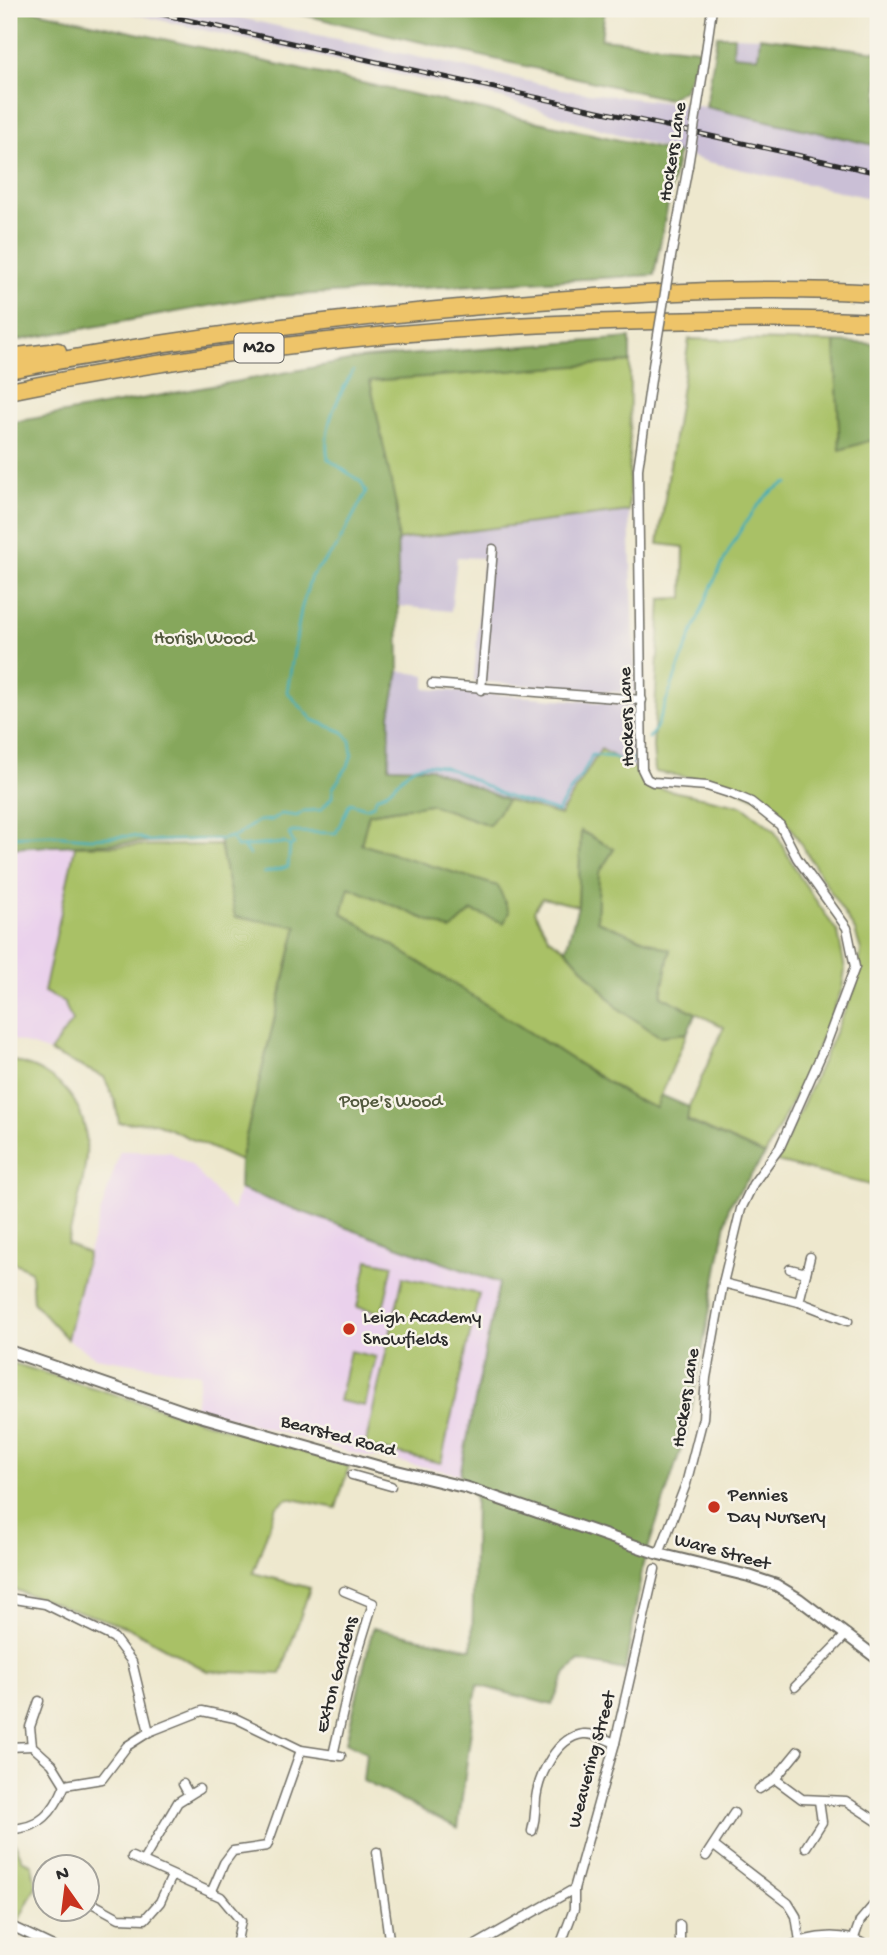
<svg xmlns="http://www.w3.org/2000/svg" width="887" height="1955" font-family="'Gochi Hand',sans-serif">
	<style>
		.built { fill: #ead1ec }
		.industrial { fill: #cabfd6 }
		.green { fill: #a9c166; stroke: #6a7648; stroke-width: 2 }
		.forest { fill: #86a75b; stroke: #586943; stroke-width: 2 }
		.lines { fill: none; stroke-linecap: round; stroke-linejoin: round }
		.stream { stroke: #3dadb8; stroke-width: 2.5 }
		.minor-casing { stroke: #6f6d64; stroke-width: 11 }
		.tertiary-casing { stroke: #6f6d64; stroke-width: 14 }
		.motorway-casing { stroke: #6f6d64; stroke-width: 19 }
		.minor { stroke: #fff; stroke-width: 8 }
		.tertiary { stroke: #fff; stroke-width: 10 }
		.motorway { stroke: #eec469; stroke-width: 16 }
		.rail-casing { stroke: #2b2b2b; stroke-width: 5 }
		.rail { stroke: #f7f3e8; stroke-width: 2.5; stroke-dasharray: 8; stroke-linecap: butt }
		.minor-bridge-casing { stroke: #6f6d64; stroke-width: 11; stroke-linecap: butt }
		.minor-bridge { stroke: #fff; stroke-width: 8 }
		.poi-dot { fill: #c8321e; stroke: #f7f3e8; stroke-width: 2.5 }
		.labels { text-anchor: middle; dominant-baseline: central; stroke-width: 5; stroke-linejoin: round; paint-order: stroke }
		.shield { fill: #f7f3e8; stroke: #686764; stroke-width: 2 }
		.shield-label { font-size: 18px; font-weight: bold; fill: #2b2b2b }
		.street-label { font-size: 19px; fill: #2b2b2b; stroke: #f7f3e8 }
		.park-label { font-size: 19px; fill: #51583d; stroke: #f7f3e8 }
		.poi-label { font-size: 19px; fill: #2b2b2b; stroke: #f7f3e8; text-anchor: start }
	</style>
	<rect width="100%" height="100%" fill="#f7f3e8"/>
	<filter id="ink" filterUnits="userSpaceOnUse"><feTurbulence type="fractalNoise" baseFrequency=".0143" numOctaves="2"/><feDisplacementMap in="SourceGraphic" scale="14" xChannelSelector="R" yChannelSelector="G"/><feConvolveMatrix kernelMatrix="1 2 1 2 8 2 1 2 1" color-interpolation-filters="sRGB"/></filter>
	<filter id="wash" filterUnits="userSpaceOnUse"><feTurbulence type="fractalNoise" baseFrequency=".00686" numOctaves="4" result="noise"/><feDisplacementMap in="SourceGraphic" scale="28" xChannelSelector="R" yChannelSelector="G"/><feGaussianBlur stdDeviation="1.57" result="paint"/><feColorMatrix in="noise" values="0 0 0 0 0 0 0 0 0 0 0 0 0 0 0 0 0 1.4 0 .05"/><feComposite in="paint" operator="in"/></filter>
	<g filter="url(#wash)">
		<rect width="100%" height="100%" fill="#eee8ce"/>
		<g class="built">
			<polygon points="75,846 44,992 64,1002 72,1021 50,1052 9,1038 9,848"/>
			<polygon points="120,1151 170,1152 191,1165 233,1211 239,1189 499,1283 460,1474 348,1452 195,1407 200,1374 95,1357 67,1339 88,1253"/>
		</g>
		<g class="industrial">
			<polygon points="112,9 200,9 572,91 706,107 878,146 878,200 708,162 501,98"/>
			<polygon points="734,36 760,37 758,57 732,55"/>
			<polygon points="629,511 636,694 474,681 483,558 457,557 451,611 398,606 397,540"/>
			<polygon points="399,671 425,675 425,689 636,705 639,771 601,749 560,815 507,800 429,768 389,768 390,715"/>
		</g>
		<g class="green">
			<polygon points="689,339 835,342 840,450 878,438 878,1187 777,1162 856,986 861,950 855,931 778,807 723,783 655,772 653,747 661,599 683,598 684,547 658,544"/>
			<polygon points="630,362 629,511 397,540 396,510 370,380"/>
			<polygon points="601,749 639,771 643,785 743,806 774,830 800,877 838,933 845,969 842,989 812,1062 765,1155 687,1120 689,1106 724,1027 661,996 669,950 597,921 599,873 614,849 581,831 578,906 542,898 534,911 549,938 566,949 618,1008 659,1036 687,1033 656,1108 634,1099 342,913 349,887 451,929 497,886 361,844 369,814 430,804 489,825 507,800 560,815"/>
			<polygon points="220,845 235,916 297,925 240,1161 154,1122 119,1123 115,1101 104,1077 50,1052 72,1021 64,1002 44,992 75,846"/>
			<path d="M9 1059C20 1063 34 1066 44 1073 112 1112 81 1185 67 1244L88 1253 67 1339 33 1302 31 1271 9 1260Z"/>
			<polygon points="368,1260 393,1265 382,1313 357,1307"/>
			<polygon points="403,1277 479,1294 441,1463 365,1446"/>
			<polygon points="350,1351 376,1357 365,1406 339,1401"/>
			<polygon points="9,1362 349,1466 336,1508 288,1498 276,1507 253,1573 310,1588 281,1674 207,1671 129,1628 9,1588"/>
			<polygon points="9,1836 12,1836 22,1859 32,1865 36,1886 18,1922 9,1919"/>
		</g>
		<g class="forest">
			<polygon points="9,9 28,9 678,153 654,275 259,297 9,342"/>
			<polygon points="278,9 605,9 601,39 700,49 685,89 668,99"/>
			<polygon points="717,36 734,36 733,55 758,57 760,37 878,52 878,146 706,107"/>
			<polygon points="630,338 630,362 370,381 397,510 399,671 390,715 389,767 429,768 507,800 489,825 430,804 369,814 361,844 498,886 509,912 504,923 472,911 451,930 349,887 342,913 634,1099 656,1108 661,1095 689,1107 687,1121 765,1155 729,1206 688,1427 643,1564 625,1670 579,1661 566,1673 552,1705 477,1685 458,1828 363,1781 366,1752 346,1742 373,1628 472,1649 475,1498 460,1474 499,1283 239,1189 240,1161 297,926 235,917 219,839 9,848 9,423 365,358"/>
			<polygon points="835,342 878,344 878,438 840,450"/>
			<polygon points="581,831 614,849 599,873 597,921 670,950 661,996 696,1013 687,1033 659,1036 618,1008 566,949 578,906"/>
		</g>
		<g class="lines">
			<g class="stream">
				<path d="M649 738 656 728C677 676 734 496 788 483"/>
				<path d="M9 837 51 835 89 838 133 836 149 841 222 839 236 836 258 821 272 820 281 814 297 816 304 811 321 810 332 797 333 788 348 766 352 754 350 740 343 732 313 720 287 692 301 610 311 576 336 548 366 492 361 482 328 459C322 427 337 399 353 371"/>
				<polyline points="231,837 237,847 284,843 290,846"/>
				<polyline points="243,847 250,855"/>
				<path d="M264 873 288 867 290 846 294 844 289 834 292 832 336 833 350 803 366 808 373 805 377 797C394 791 400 774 415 767 440 756 479 784 501 794 518 802 539 804 558 812 567 791 584 777 592 755L613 757 629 765 635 757"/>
			</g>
		</g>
	</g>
	<g filter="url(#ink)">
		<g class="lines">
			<defs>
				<g id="minor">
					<polyline points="703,72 712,9"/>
					<polyline points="671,257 688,166"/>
					<polyline points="654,359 638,469 642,769 647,779 653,782 707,786 732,794 751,802 780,825 797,858 847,928 855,967 826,1044 780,1147 753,1184 741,1209 723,1283 706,1378 703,1418 686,1484 659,1554"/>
					<polyline points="432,684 642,700"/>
					<polyline points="481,690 493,549"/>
					<polyline points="790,1269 806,1273"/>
					<polyline points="723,1283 799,1302 848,1321"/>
					<polyline points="799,1302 810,1257"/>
					<polyline points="352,1475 391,1486"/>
					<polyline points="9,1598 45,1604 114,1638 132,1662 149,1732"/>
					<polyline points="795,1687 847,1634"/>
					<polyline points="39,1701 30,1727 32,1746 52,1764 65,1785"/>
					<polyline points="9,1747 32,1746"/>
					<polyline points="333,1755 353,1668 373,1603 344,1591"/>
					<polyline points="775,1779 802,1799 846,1801 878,1822"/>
					<polyline points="183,1784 189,1795"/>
					<polyline points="759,1789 775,1779 798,1751"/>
					<path d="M9 1829C40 1829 54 1812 65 1785L102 1779 127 1746 149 1732 202 1711 235 1718 301 1750 341 1756"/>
					<path d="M532 1831C536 1816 535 1812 536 1798 539 1775 557 1737 583 1734 595 1733 605 1739 615 1743"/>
					<polyline points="714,1846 788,1903 796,1916 800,1941"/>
					<polyline points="806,1847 822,1822 819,1801"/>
					<polyline points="377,1852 390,1946"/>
					<polyline points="706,1856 734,1813"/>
					<polyline points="132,1857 221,1897 241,1921 236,1946"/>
					<polyline points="143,1861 178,1802 199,1789"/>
					<polyline points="211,1893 224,1863 233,1851 267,1846 301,1750"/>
					<polyline points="88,1901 119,1918 145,1919 160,1902 172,1876"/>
					<polyline points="9,1925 53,1946"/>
					<polyline points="854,1938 860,1921 877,1901"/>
					<polyline points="474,1946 574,1889"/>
					<polyline points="560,1946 574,1909 574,1889 615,1743 655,1569"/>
					<polyline points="680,1946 680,1925"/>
					<path d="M790 1946C812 1935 845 1932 867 1946"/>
				</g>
				<polyline id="tertiary" points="9,1351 186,1412 380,1467 468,1488 659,1554 749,1576 776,1585 799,1599 878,1659"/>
				<g id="motorway">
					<polyline points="9,357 58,351"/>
					<path d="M9 370C169 339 329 319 492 305 620 294 750 285 878 293"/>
					<path d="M9 391C223 347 437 324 656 321 730 319 804 318 878 322"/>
				</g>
			</defs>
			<use href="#minor" class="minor-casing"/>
			<use href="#tertiary" class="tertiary-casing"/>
			<use href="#motorway" class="motorway-casing"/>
			<use href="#minor" class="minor"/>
			<use href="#tertiary" class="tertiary"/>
			<use href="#motorway" class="motorway"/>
			<defs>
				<polyline id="rail" points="138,9 878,173"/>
			</defs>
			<use href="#rail" class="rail-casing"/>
			<use href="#rail" class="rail"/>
			<defs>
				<g id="minor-bridge">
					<polyline points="688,166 703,72"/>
					<polyline points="654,359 671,257"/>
				</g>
			</defs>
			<use href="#minor-bridge" class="minor-bridge-casing"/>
			<use href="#minor-bridge" class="minor-bridge"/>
		</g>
	</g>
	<g class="poi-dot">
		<circle cx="349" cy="1329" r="7"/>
		<circle cx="714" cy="1507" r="7"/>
	</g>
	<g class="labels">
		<rect class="shield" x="234.5" y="333.5" width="49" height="29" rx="5"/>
		<g class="shield-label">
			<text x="259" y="348">M20</text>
		</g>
		<g class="street-label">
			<text transform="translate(674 152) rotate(-81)">Hockers Lane</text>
			<text transform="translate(628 717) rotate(-92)">Hockers Lane</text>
			<text transform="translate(687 1398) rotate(-81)">Hockers Lane</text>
			<text transform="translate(338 1437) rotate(15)">Bearsted Road</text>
			<text transform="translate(722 1553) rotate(15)">Ware Street</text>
			<text transform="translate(338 1675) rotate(-75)">Exton Gardens</text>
			<text transform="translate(593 1760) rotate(-75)">Weavering Street</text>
		</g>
		<g class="park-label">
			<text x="204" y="639">Horish Wood</text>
			<text x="391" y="1102">Pope's Wood</text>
		</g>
		<g class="poi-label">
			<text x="363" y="1318">Leigh Academy<tspan x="363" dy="22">Snowfields</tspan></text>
			<text x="728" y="1496">Pennies<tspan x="728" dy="22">Day Nursery</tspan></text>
		</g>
	</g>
	<rect width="887" height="1955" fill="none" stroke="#f7f3e8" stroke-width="35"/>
	<g transform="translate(66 1888) rotate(346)"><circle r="33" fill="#f7f3e8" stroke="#a5a39c" stroke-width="2"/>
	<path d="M0-5L12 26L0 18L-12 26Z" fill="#c8321e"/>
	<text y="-10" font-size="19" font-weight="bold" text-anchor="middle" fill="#2b2b2b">N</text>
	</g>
</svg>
